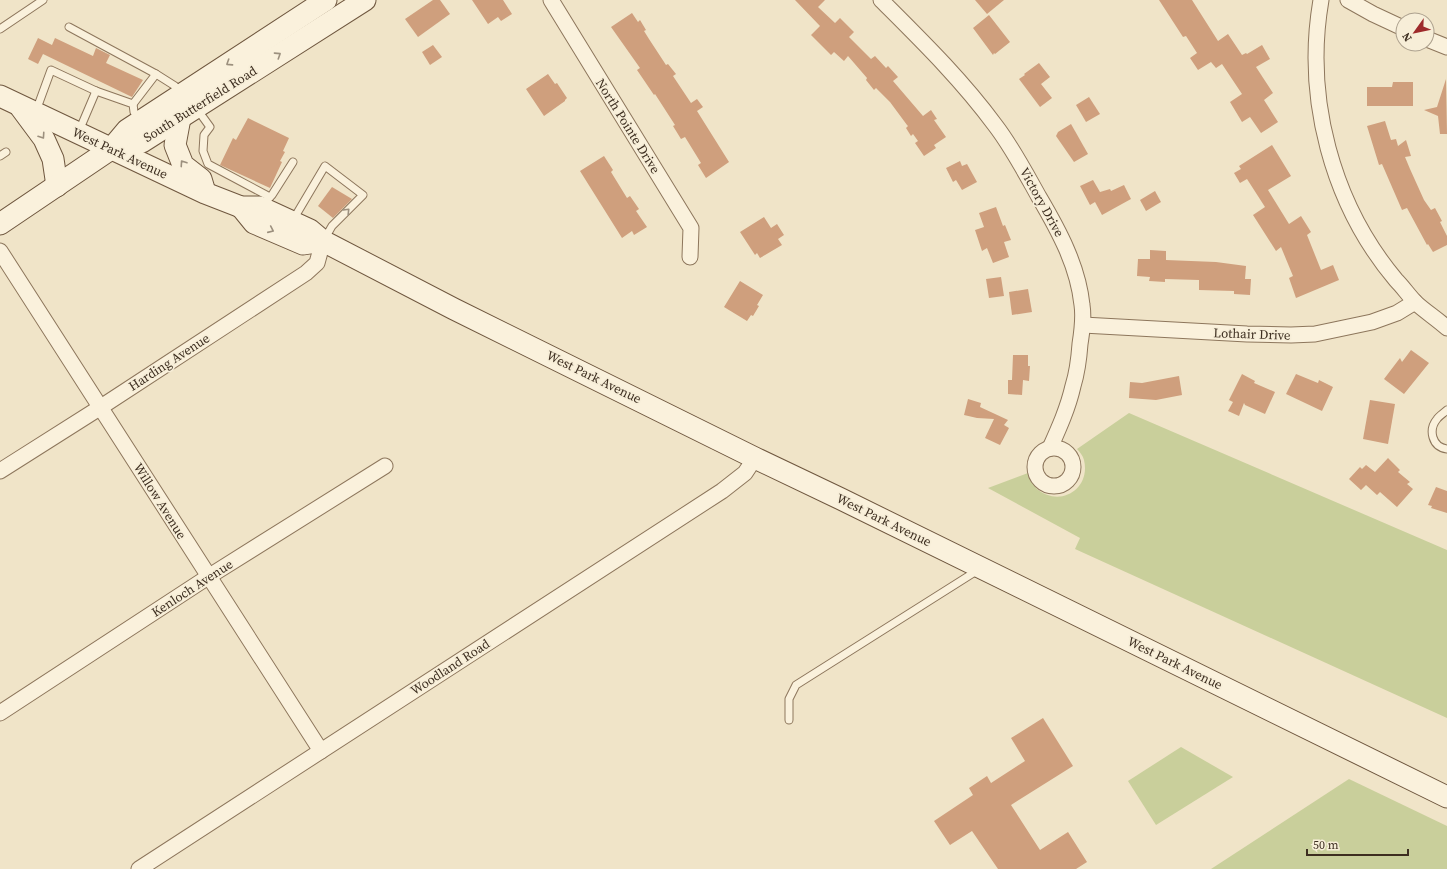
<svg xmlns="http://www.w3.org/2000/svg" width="1447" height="869" font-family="'Source Serif 4',serif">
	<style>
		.green { fill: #c9cf9b }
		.building { fill: #cf9f7d }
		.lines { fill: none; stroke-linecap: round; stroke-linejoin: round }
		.lane-casing { stroke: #8d765c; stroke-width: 9 }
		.street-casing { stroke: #8d765c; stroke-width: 17 }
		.secondary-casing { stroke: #6f573f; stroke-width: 23 }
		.lane { stroke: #faf1dc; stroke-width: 7 }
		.street { stroke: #faf1dc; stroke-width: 15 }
		.secondary { stroke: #faf1dc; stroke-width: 21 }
		.oneway { stroke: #9c907e }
		.labels { text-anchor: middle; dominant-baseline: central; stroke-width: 3.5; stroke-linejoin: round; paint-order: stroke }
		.street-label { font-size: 13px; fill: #3d2e20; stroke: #f7eed8 }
	</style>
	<rect width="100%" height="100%" fill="#f0e4c8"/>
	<g class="green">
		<path d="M1129 413 1447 550V718L1075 549 1080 538 988 488 1028 473C1030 478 1033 485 1037 489 1060 508 1091 489 1084 460 1083 456 1080 452 1077 449Z"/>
		<polygon points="1181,747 1233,777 1156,825 1128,781"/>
		<polygon points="1349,779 1447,826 1447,869 1211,869"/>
	</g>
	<g class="building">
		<polygon points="433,0 440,0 450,14 418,37 405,19"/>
		<polygon points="472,0 503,0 512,14 501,21 498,17 488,24"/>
		<polygon points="795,0 825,0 818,7 835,23 840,18 854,32 849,37 871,59 875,56 886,68 888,66 898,77 893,81 923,116 931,110 937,119 934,120 946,137 934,145 936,148 924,156 915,143 918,141 913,134 911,136 906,128 908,126 907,125 890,102 876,88 874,90 866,80 867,78 848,56 844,61 834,52 831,55 811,35 820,26"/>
		<polygon points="975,0 1004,0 987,14"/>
		<polygon points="1159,0 1192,0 1218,41 1228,34 1242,55 1246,53 1247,54 1262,45 1270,59 1256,67 1273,93 1264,100 1278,122 1261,133 1250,117 1242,122 1230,102 1242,94 1222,64 1216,68 1211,62 1198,70 1190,58 1197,53 1186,36 1183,37"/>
		<polygon points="632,13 638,22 640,20 646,30 644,31 649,39 666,65 668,64 676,74 673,76 691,103 697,99 703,107 697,111 729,162 706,178 698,165 701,163 685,137 681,139 673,126 675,125 655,94 654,95 637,70 640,68 611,27"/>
		<polygon points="989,15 1010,42 995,54 994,53 993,55 973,28"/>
		<polygon points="38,38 52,45 55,38 93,56 96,48 110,55 106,63 143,80 132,97 43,54 38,64 28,59"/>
		<polygon points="433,45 442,57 430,65 422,52"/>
		<polygon points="1039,63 1050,77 1041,84 1052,98 1040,107 1019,79 1025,75 1024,74"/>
		<polygon points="548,74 555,84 557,83 567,98 565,100 565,101 544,116 526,89"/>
		<polygon points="1446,79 1447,134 1440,134 1438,116 1424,110 1437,107"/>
		<polygon points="1393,82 1413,82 1413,106 1367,106 1367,87 1392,87"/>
		<polygon points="1089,97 1100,114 1086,122 1076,105"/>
		<polygon points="248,118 289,138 283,151 285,152 280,161 282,162 270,188 220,165 233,138 236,140"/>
		<polygon points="1385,121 1391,140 1396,139 1398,146 1406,140 1411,156 1405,157 1410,169 1424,200 1431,210 1435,208 1442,221 1440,222 1447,236 1447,245 1433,252 1428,244 1427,245 1407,208 1402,210 1382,164 1379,165 1367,126"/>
		<polygon points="1071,124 1088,154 1074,162 1056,136 1058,132"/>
		<polygon points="1272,145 1291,176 1268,190 1289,224 1301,216 1311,232 1307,235 1321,270 1333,265 1339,280 1296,298 1289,278 1293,276 1281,247 1276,251 1253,215 1265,207 1247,179 1240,183 1234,173 1241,169 1239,166"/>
		<polygon points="604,156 613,170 611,172 627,198 630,196 639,209 636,211 647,227 634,235 632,231 622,238 580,171"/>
		<polygon points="960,161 962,166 967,164 977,182 962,190 956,180 953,182 946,168"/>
		<polygon points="1093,180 1100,192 1110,189 1111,191 1124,185 1131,199 1102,215 1095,202 1090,205 1080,186"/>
		<polygon points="332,187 352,199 333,218 318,206"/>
		<polygon points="1155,191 1161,202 1146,211 1140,200"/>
		<polygon points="996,207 1003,226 1005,225 1011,240 1004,242 1009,257 993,263 987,248 982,251 975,230 984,227 979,213"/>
		<polygon points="764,217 771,228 777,224 784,235 778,239 782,245 760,258 757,253 755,255 740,232"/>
		<polygon points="1150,250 1166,251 1166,260 1216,262 1246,266 1245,279 1251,279 1250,295 1234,294 1234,291 1199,290 1199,280 1165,279 1165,282 1149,281 1150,277 1137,276 1138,259 1150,259"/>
		<polygon points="1001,277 1004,296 989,298 986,279"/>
		<polygon points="740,281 763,295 757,305 759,306 753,316 751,315 747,321 724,307"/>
		<polygon points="1028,289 1032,312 1012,315 1009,292"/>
		<polygon points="1411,350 1429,363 1404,394 1384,379 1400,358 1402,362"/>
		<polygon points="1013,355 1028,355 1028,366 1030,366 1029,381 1023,380 1022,395 1008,394 1008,380 1012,380"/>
		<polygon points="1242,374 1255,381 1254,383 1275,392 1265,414 1245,405 1244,403 1239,416 1228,411 1233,402 1229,400"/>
		<polygon points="1296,374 1318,383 1319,380 1333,387 1322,411 1286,394"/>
		<polygon points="1179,376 1182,395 1156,400 1129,398 1130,382 1142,383"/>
		<polygon points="968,399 981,403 980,407 1008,420 1004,425 1009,428 1000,445 985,438 994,419 977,418 964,415"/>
		<polygon points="1370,400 1395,404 1388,444 1363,439"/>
		<polygon points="1388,458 1400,470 1398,472 1410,482 1407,484 1413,489 1397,507 1380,492 1377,495 1366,485 1361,490 1349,479 1360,467 1362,469 1366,465 1375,472"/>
		<polygon points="1436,487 1447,491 1447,513 1431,508 1432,506 1428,505"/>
		<polygon points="1043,718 1073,766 1011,805 1040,850 1068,832 1087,862 1076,869 998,869 972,831 950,845 934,821 973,795 969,788 987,776 991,783 1025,761 1011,738"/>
	</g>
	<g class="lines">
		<defs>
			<g id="lane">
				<polyline points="69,27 156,74 175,86 180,93"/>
				<polyline points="0,29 43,0"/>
				<polyline points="133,104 156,74"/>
				<polyline points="197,109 210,127 204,135 203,151 208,164 270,197"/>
				<polyline points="36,111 51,70 96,91 133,104 134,112 139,119"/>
				<polyline points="79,131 96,91"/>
				<polyline points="0,156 6,152"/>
				<polyline points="267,200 272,195 293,162"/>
				<polyline points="293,220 325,166 363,195 332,226 324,240"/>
				<path d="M1447 410C1444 413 1439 416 1437 419 1428 430 1432 447 1447 449"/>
				<polyline points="789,720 789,699 796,685 978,570"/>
			</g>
			<g id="street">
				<polyline points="551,0 691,228 690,257"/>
				<path d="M881 0C921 40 961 79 995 125 1012 147 1025 172 1039 197 1059 231 1078 266 1082 305 1084 318 1082 331 1080 344 1079 358 1077 373 1073 386 1068 408 1059 428 1050 448"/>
				<path d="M1321 0C1304 98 1332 204 1396 280 1403 287 1409 296 1416 303 1426 312 1437 319 1447 328"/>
				<polyline points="1348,0 1373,14 1403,28"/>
				<polyline points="1427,39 1447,47"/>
				<polyline points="0,251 321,751"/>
				<polyline points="1083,325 1247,334 1291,335 1315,334 1372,322 1397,313 1415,302"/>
				<circle cx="1054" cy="467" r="19"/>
				<polyline points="0,471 101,407 306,273 317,263 323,241"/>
				<polyline points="0,713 208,577 385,466"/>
				<polyline points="139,869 722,491 745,473 755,458"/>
			</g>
			<g id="secondary">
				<polyline points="0,96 205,193 241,207 260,207 310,230 323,241 454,309 755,458 841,499 1447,797"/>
				<polyline points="21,108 44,139 53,159 57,186"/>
				<polyline points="180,118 175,145 183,165 201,179 204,189"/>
				<polyline points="111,149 142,142 365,0"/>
				<polyline points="241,207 254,223 303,244 323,241"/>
				<polyline points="0,224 111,149 127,130 326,0"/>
			</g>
		</defs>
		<use href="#lane" class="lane-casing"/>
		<use href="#street" class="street-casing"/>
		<use href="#secondary" class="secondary-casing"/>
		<use href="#lane" class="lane"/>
		<use href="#street" class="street"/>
		<use href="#secondary" class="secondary"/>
	</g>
	<defs><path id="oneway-chevron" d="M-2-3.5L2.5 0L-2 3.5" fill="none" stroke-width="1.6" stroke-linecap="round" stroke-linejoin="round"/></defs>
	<g class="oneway">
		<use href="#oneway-chevron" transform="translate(278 55) rotate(-33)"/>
		<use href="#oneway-chevron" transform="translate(229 63) rotate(147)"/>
		<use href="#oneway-chevron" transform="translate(42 136) rotate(56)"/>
		<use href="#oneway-chevron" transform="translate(183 163) rotate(-124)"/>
		<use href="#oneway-chevron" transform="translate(347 211) rotate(-46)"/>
		<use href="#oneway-chevron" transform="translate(271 230) rotate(24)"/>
	</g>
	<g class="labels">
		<g class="street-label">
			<text transform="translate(200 104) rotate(-32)">South Butterfield Road</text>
			<text transform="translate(628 126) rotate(58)">North Pointe Drive</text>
			<text transform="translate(120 153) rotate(25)">West Park Avenue</text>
			<text transform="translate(1042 202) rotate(61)">Victory Drive</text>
			<text transform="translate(1252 334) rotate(2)">Lothair Drive</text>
			<text transform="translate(169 362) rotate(-33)">Harding Avenue</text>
			<text transform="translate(594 377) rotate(26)">West Park Avenue</text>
			<text transform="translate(160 501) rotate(58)">Willow Avenue</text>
			<text transform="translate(884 520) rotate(26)">West Park Avenue</text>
			<text transform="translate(192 588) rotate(-33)">Kenloch Avenue</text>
			<text transform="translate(1175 663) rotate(26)">West Park Avenue</text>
			<text transform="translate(450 667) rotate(-33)">Woodland Road</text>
		</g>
	</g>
	<g transform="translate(1415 32) rotate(237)"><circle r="19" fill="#f7eed8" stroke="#ada18e"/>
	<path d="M0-3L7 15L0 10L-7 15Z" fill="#9e2a2b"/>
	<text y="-6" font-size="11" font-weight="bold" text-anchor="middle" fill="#3d2e20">N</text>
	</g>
	<path d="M1307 849v6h101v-6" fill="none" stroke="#3d2e20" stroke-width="2"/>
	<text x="1313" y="849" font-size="12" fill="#3d2e20" stroke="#f7eed8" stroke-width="3" paint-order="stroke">50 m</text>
</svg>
